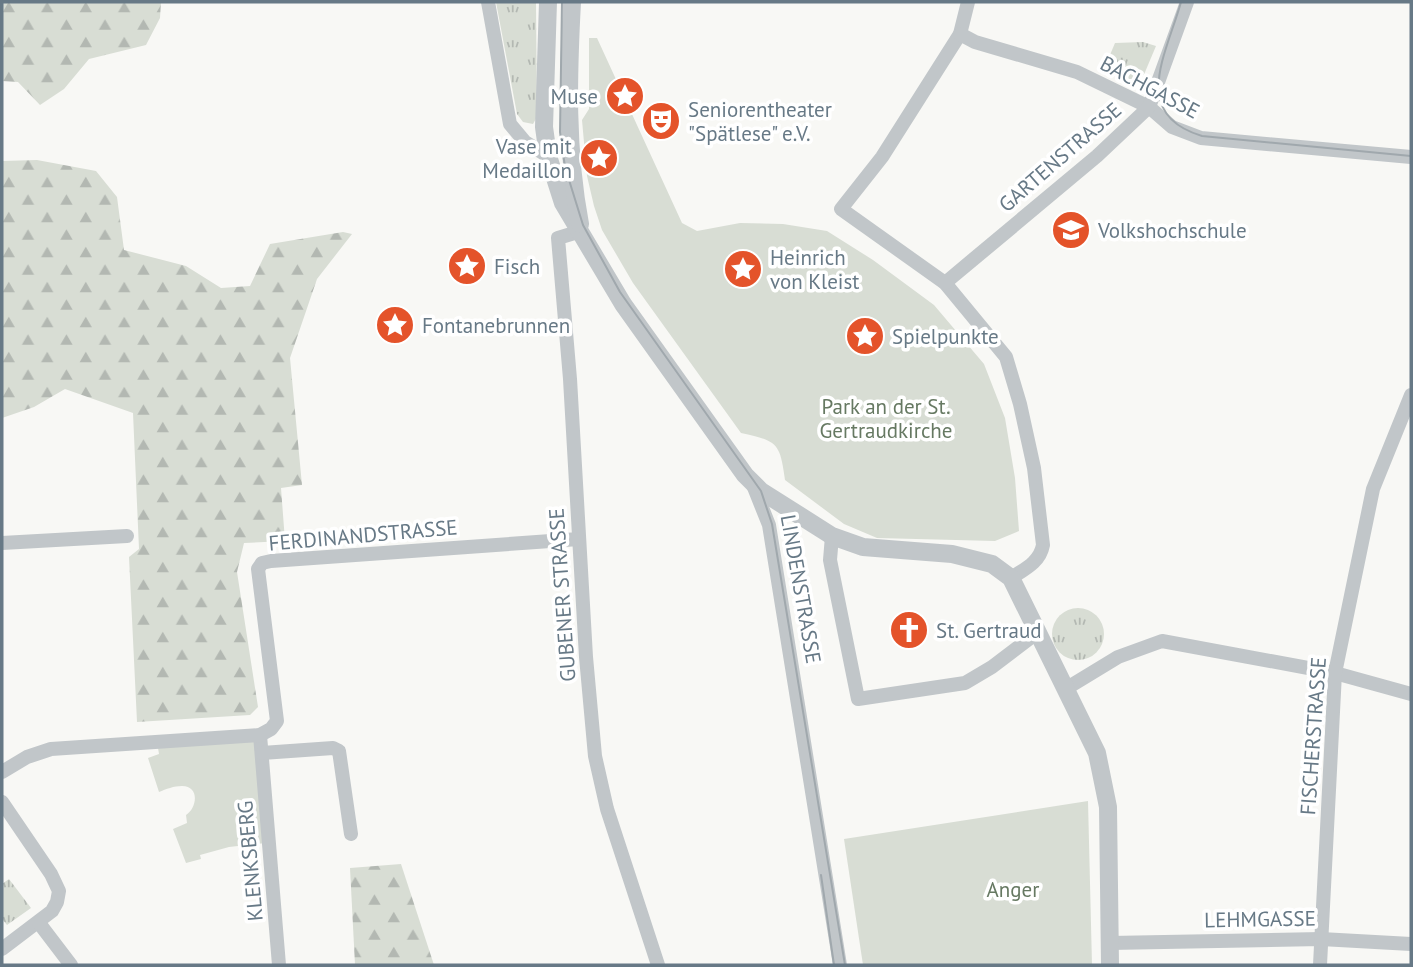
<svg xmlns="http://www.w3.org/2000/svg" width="1413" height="967" font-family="'PT Sans',sans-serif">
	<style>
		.grass { fill: url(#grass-tufts) }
		.forest { fill: url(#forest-firs) }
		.green { fill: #d8ddd4 }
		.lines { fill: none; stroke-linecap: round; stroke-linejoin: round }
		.minor { stroke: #c1c6c9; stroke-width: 14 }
		.tertiary { stroke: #c1c6c9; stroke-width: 18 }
		.tram { stroke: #a0a8ad; stroke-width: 2 }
		.labels { text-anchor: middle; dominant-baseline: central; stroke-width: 7; stroke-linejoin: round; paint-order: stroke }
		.street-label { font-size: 21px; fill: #677986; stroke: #fff }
		.poi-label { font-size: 21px; fill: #677986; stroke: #fff; text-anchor: start }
		.park-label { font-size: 21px; fill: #667962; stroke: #fff }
	</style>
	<defs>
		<pattern id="grass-tufts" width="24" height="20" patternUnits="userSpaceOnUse" patternTransform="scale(1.75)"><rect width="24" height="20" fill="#d8ddd4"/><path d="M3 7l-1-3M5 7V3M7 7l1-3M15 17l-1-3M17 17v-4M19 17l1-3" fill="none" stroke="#b3b8b2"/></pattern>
		<pattern id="forest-firs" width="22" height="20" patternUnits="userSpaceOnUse" patternTransform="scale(1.75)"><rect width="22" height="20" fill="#d8ddd4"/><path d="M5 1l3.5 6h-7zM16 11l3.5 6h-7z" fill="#b3b8b2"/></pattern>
	</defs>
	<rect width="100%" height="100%" fill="#f8f8f5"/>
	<g class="grass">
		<polygon points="496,2 536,2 537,117 533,124 523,122 517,114"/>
		<polygon points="1143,42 1156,46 1140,84 1136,85 1104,69 1115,43"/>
		<circle cx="1078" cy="634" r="26"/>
		<polygon points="9,879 31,908 7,925 2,919 2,884"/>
	</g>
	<g class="forest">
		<polygon points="2,2 161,2 160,18 146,45 89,59 64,89 40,105 18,82 2,81"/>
		<polygon points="37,160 96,171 117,197 124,250 186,266 221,288 250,286 270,244 343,232 352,234 317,279 290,358 302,485 281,488 285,541 244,543 237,572 258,707 250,715 137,722 129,557 139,549 133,413 65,389 34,407 2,418 2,161"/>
		<polygon points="401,864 434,965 355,965 350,868"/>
	</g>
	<g class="green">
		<path d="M589 38H597L682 223 697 231 740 223 783 224 827 231 873 260 934 305 984 364 1005 418 1015 478 1019 531 995 541 877 538 844 524 785 480C780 442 777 441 741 433L633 283 602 230 594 206 587 176 582 120 589 109Z"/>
		<path d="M256 740 266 843 229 847 200 855 201 859 186 863 173 829 187 823 186 815C197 808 200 786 182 786 174 786 166 789 159 792L148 758 159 754 158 748Z"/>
		<polygon points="1088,801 1092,965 863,965 844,839"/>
	</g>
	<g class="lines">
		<g class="minor">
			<polyline points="488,2 510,124 525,142 548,156"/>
			<path d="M968 2 960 34 882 157 841 209 945 283 1006 357 1020 404 1034 468 1043 545C1040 562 1025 569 1011 578"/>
			<polyline points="960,34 975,42 1077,72 1149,107 1172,127 1201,138 1411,157"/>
			<polyline points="581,231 558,238 570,379 586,657 595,756 607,809 658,965"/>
			<polyline points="945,283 1097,156 1149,107 1187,2"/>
			<polyline points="753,485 769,525 840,965"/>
			<polyline points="832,536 830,560 858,699 965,683 992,667 1038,632"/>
			<polyline points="2,543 127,536"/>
			<polyline points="1067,688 1118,657 1162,641 1335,673 1411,694"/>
			<polyline points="260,735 279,965"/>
			<polyline points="262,753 333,748 339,751 351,834"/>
			<polyline points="2,772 27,757 51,749 260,735 271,729 277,721 258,569 262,563 271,561 579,539"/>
			<polyline points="2,802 51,874 59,891 57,902 52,911 2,949"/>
			<polyline points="39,923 71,965"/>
			<polyline points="1110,943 1321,939 1411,944"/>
			<polyline points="1320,965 1335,673 1373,489 1411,395"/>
		</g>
		<g class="tertiary">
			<polyline points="548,2 544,127 548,156 563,203 623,304 745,475 761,491 832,536 863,547 952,554 992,564 1011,578 1097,753 1108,807 1110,965"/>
			<path d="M572 2C568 77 566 150 580 224"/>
		</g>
		<g class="tram">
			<polyline points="562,2 560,132 565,167 583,225 620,292 761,491 772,524 845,965"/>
			<path d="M1181 2C1167 53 1129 114 1202 136L1411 156"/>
			<polyline points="821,875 834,965"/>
		</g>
	</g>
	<defs>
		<symbol id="sight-disc" viewBox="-11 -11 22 22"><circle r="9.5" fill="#e4532a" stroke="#fff"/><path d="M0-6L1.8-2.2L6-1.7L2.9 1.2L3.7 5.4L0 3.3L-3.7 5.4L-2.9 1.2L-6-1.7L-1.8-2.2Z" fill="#fff"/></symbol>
		<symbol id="theatre-disc" viewBox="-11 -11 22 22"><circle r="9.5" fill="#e4532a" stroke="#fff"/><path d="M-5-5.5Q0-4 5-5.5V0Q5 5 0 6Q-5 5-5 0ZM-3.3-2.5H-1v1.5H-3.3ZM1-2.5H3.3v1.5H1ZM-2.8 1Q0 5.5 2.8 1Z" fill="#fff"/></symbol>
		<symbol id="university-disc" viewBox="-11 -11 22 22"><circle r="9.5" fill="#e4532a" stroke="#fff"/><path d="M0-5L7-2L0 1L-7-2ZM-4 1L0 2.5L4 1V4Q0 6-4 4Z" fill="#fff"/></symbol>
		<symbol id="church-disc" viewBox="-11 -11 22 22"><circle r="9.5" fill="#e4532a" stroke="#fff"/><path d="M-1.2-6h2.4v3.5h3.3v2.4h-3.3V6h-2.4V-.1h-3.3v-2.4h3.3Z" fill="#fff"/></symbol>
	</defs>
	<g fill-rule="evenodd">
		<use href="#sight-disc" x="603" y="74" width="44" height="44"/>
		<use href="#theatre-disc" x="639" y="99" width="44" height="44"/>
		<use href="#sight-disc" x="577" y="136" width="44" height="44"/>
		<use href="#university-disc" x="1049" y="208" width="44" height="44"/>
		<use href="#sight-disc" x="445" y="244" width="44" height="44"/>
		<use href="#sight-disc" x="721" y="247" width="44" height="44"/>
		<use href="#sight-disc" x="373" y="303" width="44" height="44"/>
		<use href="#sight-disc" x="843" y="314" width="44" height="44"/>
		<use href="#church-disc" x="887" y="608" width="44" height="44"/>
	</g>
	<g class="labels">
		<g class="street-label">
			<text transform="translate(1150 87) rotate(28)">BACHGASSE</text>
			<text transform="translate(1060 157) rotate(-41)">GARTENSTRASSE</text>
			<text transform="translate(363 535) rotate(-5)">FERDINANDSTRASSE</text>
			<text transform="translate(801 589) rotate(80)">LINDENSTRASSE</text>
			<text transform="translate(562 595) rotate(-94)">GUBENER STRASSE</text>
			<text transform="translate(1313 736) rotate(-86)">FISCHERSTRASSE</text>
			<text transform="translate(250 861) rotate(-95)">KLENKSBERG</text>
			<text transform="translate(1260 919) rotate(-1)">LEHMGASSE</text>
		</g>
		<g class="poi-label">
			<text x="598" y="96" text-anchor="end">Muse</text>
			<text x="688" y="109">Seniorentheater<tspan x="688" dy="24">"Spätlese" e.V.</tspan></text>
			<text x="572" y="146" text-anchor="end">Vase mit<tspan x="572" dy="24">Medaillon</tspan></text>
			<text x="1098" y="230">Volkshochschule</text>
			<text x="770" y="257">Heinrich<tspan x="770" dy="24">von Kleist</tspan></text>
			<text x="494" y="266">Fisch</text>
			<text x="422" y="325">Fontanebrunnen</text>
			<text x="892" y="336">Spielpunkte</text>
			<text x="936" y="630">St. Gertraud</text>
		</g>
		<g class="park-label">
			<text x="886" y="406">Park an der St.<tspan x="886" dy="24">Gertraudkirche</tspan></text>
			<text x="1013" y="889">Anger</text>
		</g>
	</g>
	<rect width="1413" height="967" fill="none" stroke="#677986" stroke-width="7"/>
</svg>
